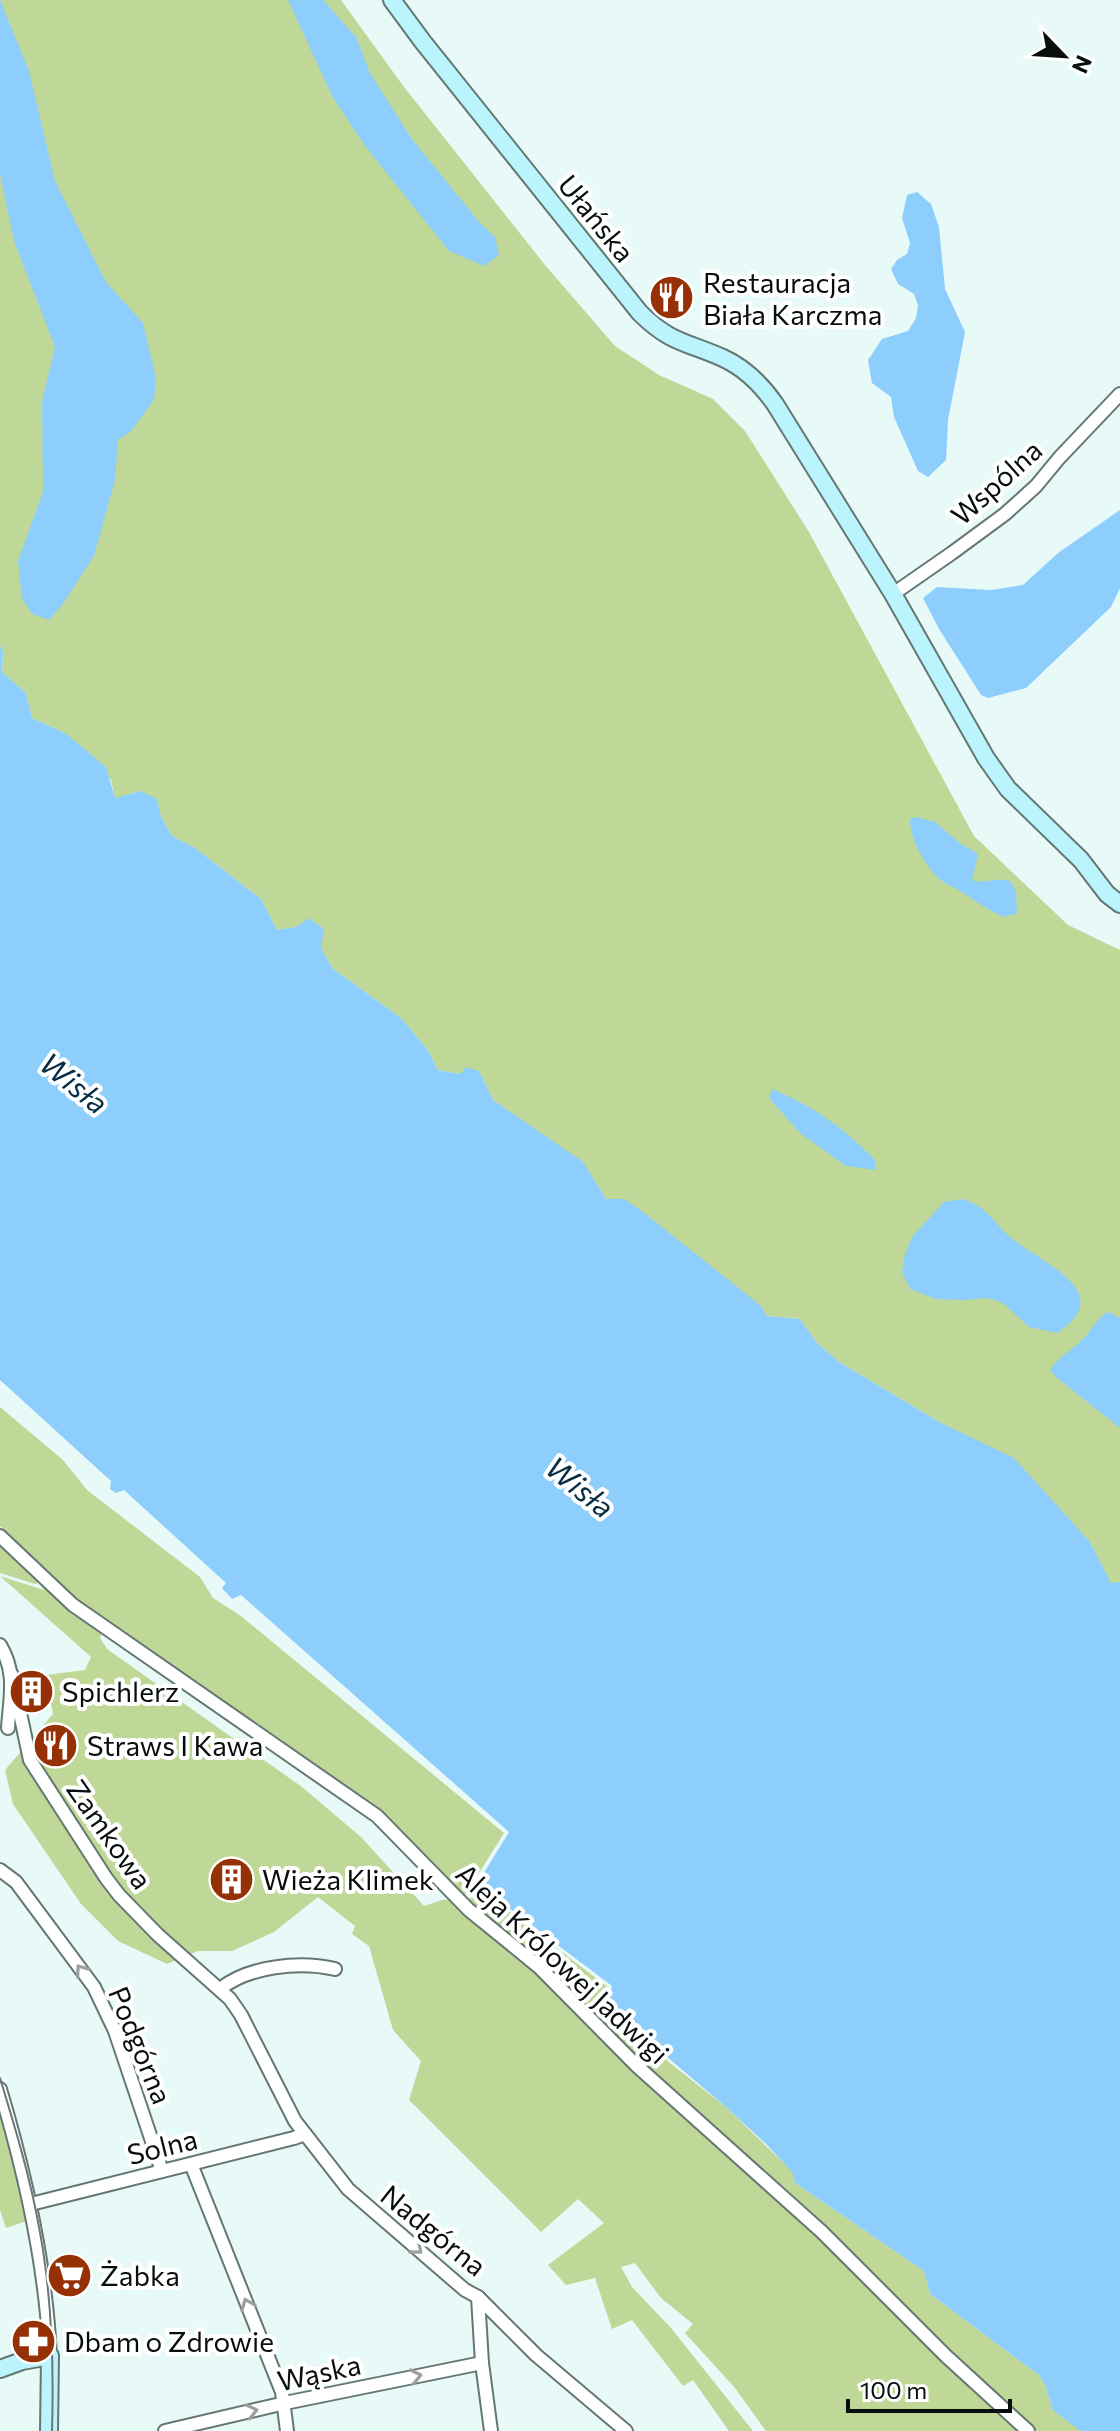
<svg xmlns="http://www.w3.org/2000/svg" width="1120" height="2431" font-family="Commissioner,sans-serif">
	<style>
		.green { fill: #bfd797 }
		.water { fill: #8dcefc }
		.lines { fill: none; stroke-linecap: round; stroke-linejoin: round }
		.street-casing { stroke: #657773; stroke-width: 16 }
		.secondary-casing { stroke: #657773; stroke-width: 20 }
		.street { stroke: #fff; stroke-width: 12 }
		.secondary { stroke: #bbf4fd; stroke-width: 16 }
		.tram { stroke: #6b7775; stroke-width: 2 }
		.oneway { stroke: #9c9f9e }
		.labels { text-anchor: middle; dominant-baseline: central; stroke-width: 8; stroke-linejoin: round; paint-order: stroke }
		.street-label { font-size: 28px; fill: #080e0d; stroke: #fff }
		.poi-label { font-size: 28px; fill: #080e0d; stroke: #fff; text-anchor: start }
		.water-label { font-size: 30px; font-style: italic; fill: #082e45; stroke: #fff }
	</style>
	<rect width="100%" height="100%" fill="#e7faf7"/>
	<g class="green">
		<polygon points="0,0 341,0 404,87 545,265 615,346 659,375 713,399 745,431 809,532 974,836 1068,925 1120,950 1120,1582 1111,1584 1090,1542 941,1423 839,1362 817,1343 800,1319 767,1316 624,1199 606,1199 582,1162 493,1100 479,1071 460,1074 438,1070 427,1049 401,1018 332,968 320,948 296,927 277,930 261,899 195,848 172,836 160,814 140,791 115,799 111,780 65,733 32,718 26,693 2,672 3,652 0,646"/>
		<polygon points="0,1407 63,1460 87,1490 200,1577 213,1598 241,1616 504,1833 464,1897 396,1827 75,1599 0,1526"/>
		<polygon points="0,1541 40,1582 35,1584 0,1573"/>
		<polygon points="0,1576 44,1590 41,1586 44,1584 103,1631 100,1638 107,1649 302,1787 361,1837 424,1906 442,1900 490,1897 609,1988 606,2009 670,2063 726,2107 794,2173 795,2183 924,2271 930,2294 1039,2375 1045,2385 1053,2410 1081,2431 766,2431 735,2388 685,2333 693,2324 661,2298 635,2263 621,2267 632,2287 671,2328 753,2431 729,2431 693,2380 683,2386 632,2320 612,2329 595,2278 566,2285 548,2265 604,2223 578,2199 541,2232 409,2100 421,2061 393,2030 369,1946 352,1934 355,1926 318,1897 274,1932 232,1951 198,1951 167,1964 118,1941 81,1904 13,1804 5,1770 53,1714 46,1675 85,1670 91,1657"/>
		<polygon points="0,2115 30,2220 6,2228 0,2210"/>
	</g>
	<g class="water">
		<polygon points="0,0 29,71 55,181 106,282 143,323 156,378 154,400 131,431 118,440 115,480 94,556 62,605 49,620 32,614 22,598 18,561 43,492 42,401 55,347 14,241 0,174"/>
		<polygon points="288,0 323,0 356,37 370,73 411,138 480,223 495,237 499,255 484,266 449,251 365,146 332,96"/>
		<polygon points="917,192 931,204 939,227 945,289 965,332 948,420 946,460 928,477 918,471 894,417 891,397 872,383 868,360 882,339 908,331 916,318 918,305 914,294 898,284 891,269 897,260 907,254 910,243 902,218 907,195"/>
		<polygon points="1120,510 1120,588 1111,607 1026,688 988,698 981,695 939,629 923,598 937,587 991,590 1023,585 1058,553"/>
		<polygon points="0,646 3,652 2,672 26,693 32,718 65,733 106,767 115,798 141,791 157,799 160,814 172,836 195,848 261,899 277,930 296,927 309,918 324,929 321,948 332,968 401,1018 427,1049 438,1070 460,1074 466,1067 479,1071 493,1100 583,1162 606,1199 624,1199 639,1209 760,1305 767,1316 800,1319 817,1343 839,1362 941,1423 1014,1458 1090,1542 1111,1583 1120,1582 1120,2431 1081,2431 1071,2424 1053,2410 1045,2385 1039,2375 930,2294 924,2271 795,2183 793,2173 767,2145 726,2107 608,2007 612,1986 477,1884 509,1832 241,1595 232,1599 222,1588 226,1583 124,1490 116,1493 110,1489 111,1481 0,1380"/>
		<path d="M916 817 935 822 961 844 978 854 972 880C982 885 994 877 1010 881L1016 892 1017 913 1004 917C990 911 978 903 965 894 958 889 949 886 942 881 927 870 909 838 910 819Z"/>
		<path d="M772 1089C816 1108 841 1126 875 1160V1170L846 1166 801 1134 769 1098Z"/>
		<path d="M962 1199C988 1207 991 1220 1010 1237 1040 1263 1120 1292 1057 1333L1029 1327 1004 1304 995 1300 985 1298 966 1300 936 1299 910 1289 902 1272 905 1254 912 1237 944 1202Z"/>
		<path d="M1108 1312 1120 1318V1428L1056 1377 1050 1370C1059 1356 1074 1349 1085 1337 1093 1327 1097 1318 1108 1312Z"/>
	</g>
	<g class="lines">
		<defs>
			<g id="street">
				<polyline points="893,594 952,553 1005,514 1036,486 1060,457 1120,394"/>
				<polyline points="0,1536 73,1605 377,1816 469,1910 539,1967 637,2066 822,2232 946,2356 1028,2431"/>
				<path d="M0 1645C17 1673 10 1697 8 1728"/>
				<polyline points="12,1675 30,1760 106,1878 119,1895 158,1935 230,1999 241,2015 295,2121 348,2189 465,2290 478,2297 536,2355 626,2431"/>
				<polyline points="0,1870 16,1882 94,1987 115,2031 162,2171"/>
				<path d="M220 1989C249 1966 299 1961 335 1969"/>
				<path d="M0 2089C26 2176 46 2265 50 2356"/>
				<polyline points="191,2164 282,2392 287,2431"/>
				<polyline points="31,2204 294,2138 305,2134"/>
				<polyline points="478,2297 482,2363 491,2431"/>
				<polyline points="165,2431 285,2403 482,2363"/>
			</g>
			<g id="secondary">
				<path d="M392 0 423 42 640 313C670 343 687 342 723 358 745 368 761 384 775 404L893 594 986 758 1008 789 1081 860 1107 894 1120 904"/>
				<polyline points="0,2369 22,2361 50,2356 49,2431"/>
			</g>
		</defs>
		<use href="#street" class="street-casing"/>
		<use href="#secondary" class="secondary-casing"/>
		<use href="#street" class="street"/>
		<use href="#secondary" class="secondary"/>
		<path class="tram" d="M0 2078C15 2127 30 2177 39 2227 52 2294 54 2363 52 2431"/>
	</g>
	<defs><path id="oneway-chevron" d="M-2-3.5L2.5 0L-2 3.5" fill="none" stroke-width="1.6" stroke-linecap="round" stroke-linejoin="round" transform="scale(2)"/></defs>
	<g class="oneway">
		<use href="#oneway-chevron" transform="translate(81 1970) rotate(-126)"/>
		<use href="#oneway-chevron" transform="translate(417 2249) rotate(40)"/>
		<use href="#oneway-chevron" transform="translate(247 2304) rotate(-112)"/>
		<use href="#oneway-chevron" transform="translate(416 2376) rotate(-12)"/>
		<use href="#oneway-chevron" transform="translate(252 2411) rotate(-13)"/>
	</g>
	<defs>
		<symbol id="restaurant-disc" viewBox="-11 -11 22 22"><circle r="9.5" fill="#963005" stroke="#fff"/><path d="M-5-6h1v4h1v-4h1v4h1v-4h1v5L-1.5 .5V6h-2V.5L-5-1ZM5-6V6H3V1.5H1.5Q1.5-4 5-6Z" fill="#fff"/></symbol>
		<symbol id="building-disc" viewBox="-11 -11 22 22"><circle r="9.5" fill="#963005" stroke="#fff"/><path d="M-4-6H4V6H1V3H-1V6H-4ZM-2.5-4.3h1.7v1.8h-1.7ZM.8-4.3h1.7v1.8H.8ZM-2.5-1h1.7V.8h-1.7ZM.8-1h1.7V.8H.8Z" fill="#fff"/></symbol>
		<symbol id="supermarket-disc" viewBox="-11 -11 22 22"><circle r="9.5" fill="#963005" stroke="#fff"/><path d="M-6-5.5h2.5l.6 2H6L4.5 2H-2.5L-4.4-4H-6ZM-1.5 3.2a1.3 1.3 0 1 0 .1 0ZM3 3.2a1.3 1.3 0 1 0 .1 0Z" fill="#fff"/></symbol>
		<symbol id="pharmacy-disc" viewBox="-11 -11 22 22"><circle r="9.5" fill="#963005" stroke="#fff"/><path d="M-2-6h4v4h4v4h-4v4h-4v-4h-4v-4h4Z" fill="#fff"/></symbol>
	</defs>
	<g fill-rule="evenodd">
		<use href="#restaurant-disc" x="646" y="272" width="51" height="51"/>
		<use href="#building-disc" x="6" y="1666" width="51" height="51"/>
		<use href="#restaurant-disc" x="30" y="1720" width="51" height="51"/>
		<use href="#building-disc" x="206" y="1854" width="51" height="51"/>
		<use href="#supermarket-disc" x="44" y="2250" width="51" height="51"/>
		<use href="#pharmacy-disc" x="8" y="2316" width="51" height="51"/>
	</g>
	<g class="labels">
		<g class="street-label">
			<text transform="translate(597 218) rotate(51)">Ułańska</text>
			<text transform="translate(996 482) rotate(-42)">Wspólna</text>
			<text transform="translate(110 1834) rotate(55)">Zamkowa</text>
			<text transform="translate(563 1963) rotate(43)">Aleja Królowej Jadwigi</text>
			<text transform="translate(141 2045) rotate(68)">Podgórna</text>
			<text transform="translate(162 2146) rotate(-14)">Solna</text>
			<text transform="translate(434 2230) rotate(39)">Nadgórna</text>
			<text transform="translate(319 2372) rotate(-12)">Wąska</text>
		</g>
		<g class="poi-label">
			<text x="703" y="282">Restauracja<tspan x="703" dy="32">Biała Karczma</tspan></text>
			<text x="62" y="1691">Spichlerz</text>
			<text x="87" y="1745">Straws I Kawa</text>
			<text x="262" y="1879">Wieża Klimek</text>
			<text x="100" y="2275">Żabka</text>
			<text x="64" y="2341">Dbam o Zdrowie</text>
		</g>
		<g class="water-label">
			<text transform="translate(75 1082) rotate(39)">Wisła</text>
			<text transform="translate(581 1486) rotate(39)">Wisła</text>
		</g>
	</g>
	<g transform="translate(1064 56) rotate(115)" stroke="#ffffff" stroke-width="6" paint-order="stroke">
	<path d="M0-6L14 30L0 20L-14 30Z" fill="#080e0d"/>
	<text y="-12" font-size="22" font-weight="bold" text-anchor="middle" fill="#080e0d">N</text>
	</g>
	<path d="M848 2399v12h162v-12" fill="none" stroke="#080e0d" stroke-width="4"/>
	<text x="860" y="2399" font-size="24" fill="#080e0d" stroke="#ffffff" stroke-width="6" paint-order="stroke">100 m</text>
</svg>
